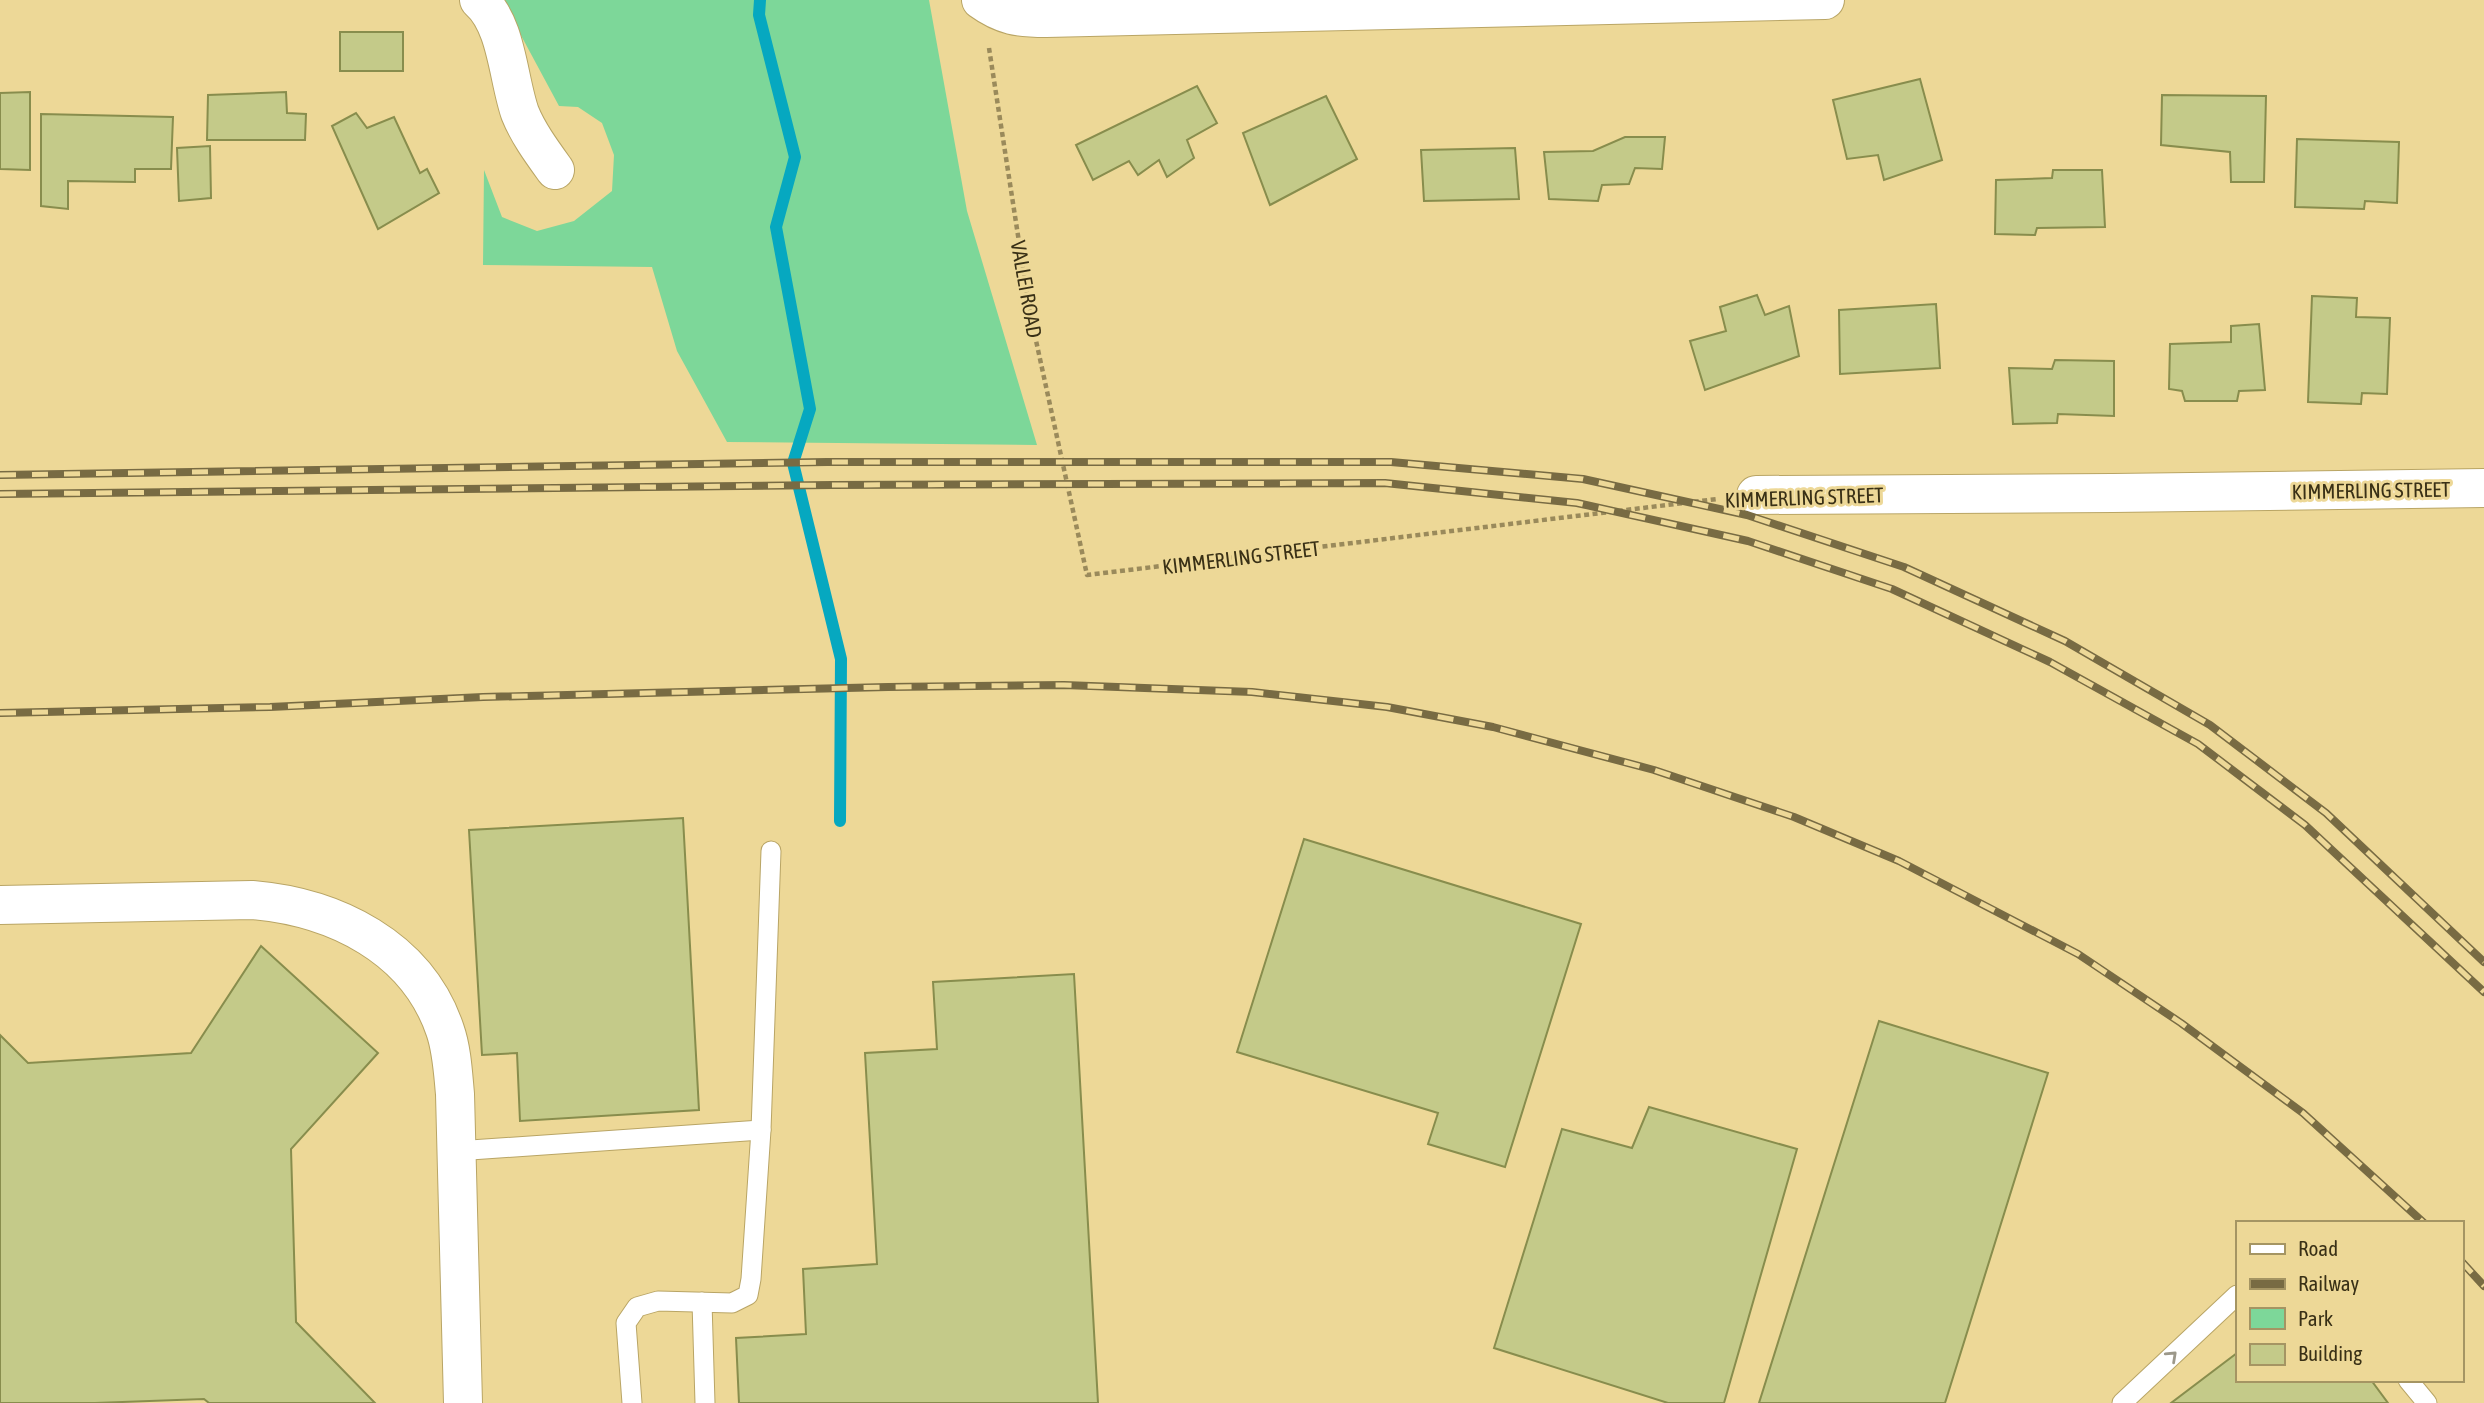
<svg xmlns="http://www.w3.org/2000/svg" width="2484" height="1403" font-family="'Asap Condensed',sans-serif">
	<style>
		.green { fill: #7dd799 }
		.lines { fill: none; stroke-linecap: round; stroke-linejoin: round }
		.stream { stroke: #06a8c0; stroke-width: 12 }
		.building { fill: #c4ca89; stroke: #888d4d; stroke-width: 2 }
		.lane-casing { stroke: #b9a565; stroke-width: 21 }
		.street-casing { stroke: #b9a565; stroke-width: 40 }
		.path { stroke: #9a8a5b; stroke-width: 4.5; stroke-dasharray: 5 3.5; stroke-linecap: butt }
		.lane { stroke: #fff; stroke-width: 19 }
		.street { stroke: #fff; stroke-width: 38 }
		.rail-casing { stroke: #786b43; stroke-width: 8 }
		.rail { stroke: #edd897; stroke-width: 5; stroke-dasharray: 16; stroke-linecap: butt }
		.oneway { stroke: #9c988a }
		.labels { text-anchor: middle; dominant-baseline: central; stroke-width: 6; stroke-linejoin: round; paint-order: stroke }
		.street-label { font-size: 21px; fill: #393016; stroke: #edd897 }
	</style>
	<rect width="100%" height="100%" fill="#edd897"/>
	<polygon class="green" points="502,0 929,0 967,211 1037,445 727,442 677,351 652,267 483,265 484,170 502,217 537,231 574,221 612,191 614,155 602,123 578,107 559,106"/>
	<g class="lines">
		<polyline class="stream" points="760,0 759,15 795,157 776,227 810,409 793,463 841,659 840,821"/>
	</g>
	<g class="building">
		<rect x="340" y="32" width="63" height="39"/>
		<polygon points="1920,79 1942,160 1884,180 1878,155 1847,159 1833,100"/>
		<polygon points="1197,86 1217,123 1187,140 1194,158 1167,177 1159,160 1138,175 1129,161 1093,180 1076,145"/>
		<polygon points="30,92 30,170 0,169 0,93"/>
		<polygon points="286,92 287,113 306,114 305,140 207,140 208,95"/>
		<polygon points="2162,95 2266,96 2264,182 2231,182 2230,152 2161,145"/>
		<polygon points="1326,96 1357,159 1270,205 1243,133"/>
		<polygon points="356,113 367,128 394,117 420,173 427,169 439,193 378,229 332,126"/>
		<polygon points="41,114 173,117 171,169 135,169 135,182 68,181 68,209 41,206"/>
		<polygon points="1625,137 1665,137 1662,169 1635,168 1629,184 1602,185 1598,201 1549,199 1544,152 1593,151"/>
		<polygon points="2297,139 2399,142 2397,203 2365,201 2364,209 2295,207"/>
		<polygon points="210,146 211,198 179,201 177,148"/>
		<polygon points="1515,148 1519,199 1424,201 1421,150"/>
		<polygon points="2053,170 2102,170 2105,227 2037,228 2035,235 1995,234 1996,180 2052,178"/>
		<polygon points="1757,295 1765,315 1789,306 1799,356 1705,390 1690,341 1726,331 1720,307"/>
		<polygon points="2312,296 2357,298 2356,317 2390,318 2387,394 2362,393 2361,404 2308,402"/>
		<polygon points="1936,304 1940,368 1840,374 1839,310"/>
		<polygon points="2259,324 2265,390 2239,391 2237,401 2185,401 2182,391 2169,389 2170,344 2231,342 2231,326"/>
		<polygon points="2055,360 2114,361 2114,416 2058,414 2057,423 2013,424 2009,368 2052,369"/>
		<polygon points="683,818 699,1110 520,1121 517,1053 482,1055 469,830"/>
		<polygon points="1304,839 1581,924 1505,1167 1428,1144 1438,1113 1237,1052"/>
		<polygon points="261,946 378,1053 291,1149 296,1322 375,1403 209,1403 204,1399 95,1403 0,1403 0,1035 28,1063 191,1053"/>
		<polygon points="1074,974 1098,1403 739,1403 736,1338 806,1334 803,1269 877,1264 865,1053 937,1049 933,982"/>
		<polygon points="1879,1021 2048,1073 1945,1403 1759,1403"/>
		<polygon points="1649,1107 1797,1149 1724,1403 1668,1403 1494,1348 1562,1129 1632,1148"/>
		<polygon points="2237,1353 2237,1380 2371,1380 2388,1403 2171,1403"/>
	</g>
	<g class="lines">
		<defs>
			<g id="lane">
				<polyline points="456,1151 761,1130"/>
				<polyline points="702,1302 705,1403"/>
				<polyline points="2408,1380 2427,1403"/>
				<polyline points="632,1403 626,1323 637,1307 658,1301 732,1303 748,1295 751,1279 761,1130 771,851"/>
				<polyline points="2122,1403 2237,1295"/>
			</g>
			<g id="street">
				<path d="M479 0C507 24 508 79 520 113 528 133 542 152 555 170"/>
				<path d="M981 0C1003 16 1019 18 1046 18L1825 0"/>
				<polyline points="1756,495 2113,493 2484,488"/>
				<path d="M0 905 252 900C335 907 417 947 445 1030 452 1050 453 1073 455 1094L463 1403"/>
			</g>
		</defs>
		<use href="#lane" class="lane-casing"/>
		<use href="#street" class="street-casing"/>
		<polyline class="path" points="989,48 1030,313 1087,575 1717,499"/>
		<use href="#lane" class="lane"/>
		<use href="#street" class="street"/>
		<defs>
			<g id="rail">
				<polyline points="0,475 827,462 1391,462 1583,479 1747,515 1904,567 2065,641 2210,725 2326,813 2484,962"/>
				<polyline points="0,494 832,485 1385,483 1577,503 1748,541 1892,589 2050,662 2198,744 2305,825 2484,992"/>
				<polyline points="0,713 270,707 483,697 888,687 1064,685 1252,692 1387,707 1493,727 1654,770 1794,817 1899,861 2078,954 2181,1023 2303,1113 2424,1223"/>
				<polyline points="2461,1261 2484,1286"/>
			</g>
		</defs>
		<use href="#rail" class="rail-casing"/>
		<use href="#rail" class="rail"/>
	</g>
	<defs><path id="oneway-chevron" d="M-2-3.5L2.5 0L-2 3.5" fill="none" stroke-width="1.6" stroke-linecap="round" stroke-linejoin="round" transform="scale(1.75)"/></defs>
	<use class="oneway" href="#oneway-chevron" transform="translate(2172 1356) rotate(-43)"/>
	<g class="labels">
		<g class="street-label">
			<text transform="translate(1027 289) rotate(80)">VALLEI ROAD</text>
			<text transform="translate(2371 490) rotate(-1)">KIMMERLING STREET</text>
			<text transform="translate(1804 497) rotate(-2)">KIMMERLING STREET</text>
			<text transform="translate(1241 557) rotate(-7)">KIMMERLING STREET</text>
		</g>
	</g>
	<rect x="2236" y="1221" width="228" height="161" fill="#edd897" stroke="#a59563" stroke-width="2"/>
	<rect x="2250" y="1244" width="35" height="10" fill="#ffffff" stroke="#a59563" stroke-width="2"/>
	<text x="2298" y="1256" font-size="21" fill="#393016">Road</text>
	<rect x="2250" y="1279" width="35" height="10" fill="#786b43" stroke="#a59563" stroke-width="2"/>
	<text x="2298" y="1291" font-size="21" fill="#393016">Railway</text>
	<rect x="2250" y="1308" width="35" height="21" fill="#7dd799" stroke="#a59563" stroke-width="2"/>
	<text x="2298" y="1326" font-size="21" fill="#393016">Park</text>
	<rect x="2250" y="1344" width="35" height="21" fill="#c4ca89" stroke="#a59563" stroke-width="2"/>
	<text x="2298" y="1361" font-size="21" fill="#393016">Building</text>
</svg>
